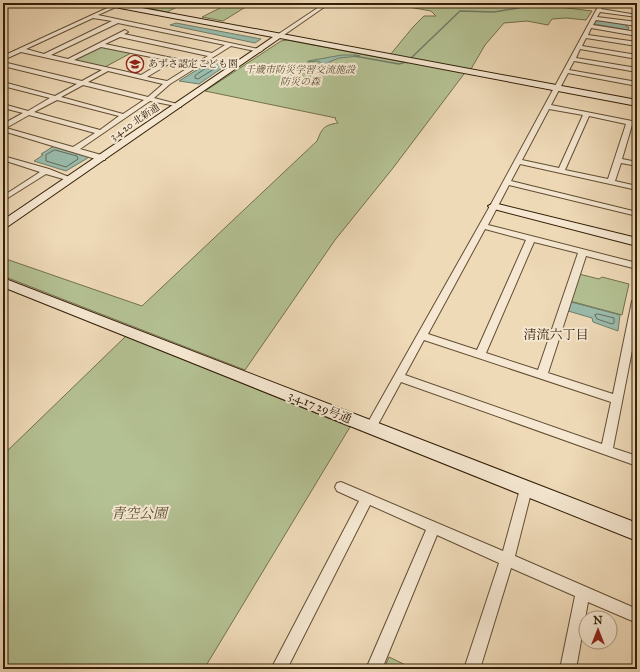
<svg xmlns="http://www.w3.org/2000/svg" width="640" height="672" font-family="'IM FELL Great Primer','Noto Serif JP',serif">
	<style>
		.green { fill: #b4c193; stroke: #73704d }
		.water { fill: #9abbac; stroke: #707d6a }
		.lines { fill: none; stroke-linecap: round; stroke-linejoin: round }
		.shore { stroke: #666d5a; stroke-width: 1 }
		.stream { stroke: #707d6a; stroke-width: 1.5 }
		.street-casing { stroke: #614e33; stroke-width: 2 }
		.secondary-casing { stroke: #321f07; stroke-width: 2 }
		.street { fill: #f5e7d1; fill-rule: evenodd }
		.secondary { fill: #f5e7d1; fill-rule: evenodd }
		.labels { text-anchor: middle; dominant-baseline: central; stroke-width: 4; stroke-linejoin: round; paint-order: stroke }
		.far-poi-label { font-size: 10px; fill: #321f07; stroke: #f5e7d1; text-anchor: start }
		.far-park-label { font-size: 10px; font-style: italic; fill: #595031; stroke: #f5e7d1 }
		.far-street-label { font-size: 10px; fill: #321f07; stroke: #f5e7d1 }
		.street-label { font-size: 12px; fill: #321f07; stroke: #f5e7d1 }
		.neighbourhood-label { font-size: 13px; fill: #321f07; stroke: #f5e7d1 }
		.near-park-label { font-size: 14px; font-style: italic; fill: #595031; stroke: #f5e7d1 }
	</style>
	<rect width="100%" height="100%" fill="#efdab8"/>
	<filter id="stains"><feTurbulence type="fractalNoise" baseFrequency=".005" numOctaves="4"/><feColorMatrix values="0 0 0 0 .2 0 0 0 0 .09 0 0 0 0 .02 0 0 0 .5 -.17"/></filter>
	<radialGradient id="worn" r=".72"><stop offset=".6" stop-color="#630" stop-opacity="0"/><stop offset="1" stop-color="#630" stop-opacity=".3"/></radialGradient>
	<g class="green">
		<polygon points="152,3 199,3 200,5 195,6 181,5 167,12 143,7"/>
		<polygon points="230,3 252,3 223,21 202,17"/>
		<path d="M386 3H536L534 4 592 11 586 20 566 18 552 19 548 25 527 21 504 23 485 45 471 69 464 74 393 168 335 240 245 370 3 276V258L142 306 317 141C322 129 323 125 338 123L335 119 336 118 205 91 281 41 287 40 408 63 412 59 390 55 413 27 424 16H436L431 11Z"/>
		<polygon points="101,47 131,53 105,67 74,60"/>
		<polygon points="579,274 599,279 602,277 629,284 622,315 570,301"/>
		<polygon points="126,336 350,427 204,669 3,669 3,455"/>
		<polygon points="389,657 414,669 384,669"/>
	</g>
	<g class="water">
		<polygon points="597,20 627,24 626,27 629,27 628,30 594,24"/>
		<polygon points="176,23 261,39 255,43 170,25"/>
		<path d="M342 55H356L360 56 339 58 329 62 320 68 312 70 296 68 299 66C307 68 312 67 320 65L322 63 317 61 308 62V61Z"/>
		<polygon points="211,61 228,64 199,84 179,81"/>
		<polygon points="54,146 91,156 66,171 34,161 43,155 41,154"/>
		<polygon points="571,302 620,315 618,331 593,322 592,318 568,311"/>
	</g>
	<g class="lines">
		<g class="shore">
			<polygon points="211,65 214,66 214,69 198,79 195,78 195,76"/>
			<polygon points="55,150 77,156 78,159 66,167 46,161 46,155"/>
			<polygon points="598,314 614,318 614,323 612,324 597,319 595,315"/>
		</g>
		<g class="stream">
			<polyline points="354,56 399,64 406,62"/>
			<polyline points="410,59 460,11 494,12 518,8 520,7 520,3"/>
		</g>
		<defs>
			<g id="street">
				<polygon points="325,3 330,3 281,37 277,37 277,35"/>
				<path d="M600 3H604L601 9 637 15V17L600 12 597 17 637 22V26L596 20 593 25 637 32V36L591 28 588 35 637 42V46L586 38 582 46 637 55V59L580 49 576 58 637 68V72L574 61 569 70 637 82V86L568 73 551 105 637 122V126L632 125 622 159 637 162V166L621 163 615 181 637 186V190L520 164 511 181 637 212V216L509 185 488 225 637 263V269L586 256 548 373 613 394 632 301 637 298V325L613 448 637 456V466L401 382 375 430 371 432 367 430 365 427 367 424 490 206ZM549 109 583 115 559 168 522 160ZM589 116 626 124 608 179 565 170ZM485 229 526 240 477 350 428 334ZM534 242 578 253 538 370 486 353ZM424 340 611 402 602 444 405 375Z"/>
				<polygon points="620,3 637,4 637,6"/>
				<path d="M116 4 118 6 98 15 263 50 260 52 231 46 170 84 154 98 181 105V107L150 101 80 149 105 156V160H99L3 131V124L23 113 3 108V104L28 111 50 98 3 86V82L55 96 77 84 3 66V62L82 81 102 70 21 52 3 60V56ZM93 18 112 21 44 54 26 49ZM118 23 225 45 212 53 124 34 128 32 125 30 68 59 51 55ZM120 37 208 56 196 63 105 44ZM101 47 166 60 141 75 74 60ZM172 62 191 66 167 81 147 77ZM108 71 163 84 148 97 88 82ZM83 85 144 100 123 114 61 97ZM57 100 119 116 100 130 34 112ZM29 115 95 133 73 147 6 128Z"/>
				<polygon points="3,156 49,169 74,179 70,181 46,174 3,201 3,196 40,172 3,160"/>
				<polygon points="341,482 503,551 520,489 522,485 526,484 530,485 532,489 515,556 637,609 637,623 588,602 576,669 560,669 575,596 511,568 480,669 464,669 499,563 437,535 382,669 366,669 426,530 370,505 287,669 271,669 359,501 337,491 335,487 337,483"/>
			</g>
			<g id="secondary">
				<polygon points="101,3 115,3 637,100 637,106 280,38 7,227 3,228 3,220 273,37 104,5"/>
				<polygon points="494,203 637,238 637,246 490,208 488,206"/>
				<polygon points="3,278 637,523 637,541 3,287"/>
			</g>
		</defs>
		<use href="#street" class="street-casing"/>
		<use href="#secondary" class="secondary-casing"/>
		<use href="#street" class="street"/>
		<use href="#secondary" class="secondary"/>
	</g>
	<defs>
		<symbol id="school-ring" viewBox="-11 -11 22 22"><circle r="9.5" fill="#f5e7d1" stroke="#8f2418" stroke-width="1.5"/><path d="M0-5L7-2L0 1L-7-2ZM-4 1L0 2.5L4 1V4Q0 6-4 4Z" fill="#8f2418"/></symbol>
	</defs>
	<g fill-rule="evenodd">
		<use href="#school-ring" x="125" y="54" width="20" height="20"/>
	</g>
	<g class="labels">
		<g class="far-poi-label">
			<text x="148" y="64">あずさ認定こども園</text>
		</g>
		<g class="far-park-label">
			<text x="300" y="70">千歳市防災学習交流施設<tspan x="300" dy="12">防災の森</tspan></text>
		</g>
		<g class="far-street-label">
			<text transform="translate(135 122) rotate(-34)">3.4.20 北新通</text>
		</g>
		<g class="street-label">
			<text transform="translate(320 407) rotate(22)">3.4.17 29号通</text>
		</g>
		<g class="neighbourhood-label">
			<text x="556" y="335">清流六丁目</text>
		</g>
		<g class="near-park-label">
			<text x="139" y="513">青空公園</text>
		</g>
	</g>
	<rect width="640" height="672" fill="none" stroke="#efdab8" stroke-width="16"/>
	<rect x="4" y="4" width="632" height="664" fill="none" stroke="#321f07" stroke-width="2"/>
	<rect x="8" y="8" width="624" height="656" fill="none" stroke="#321f07"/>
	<g transform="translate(598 630)"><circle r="19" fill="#f5e7d1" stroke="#a79780"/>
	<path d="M0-3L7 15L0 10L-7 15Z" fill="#8f2418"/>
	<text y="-6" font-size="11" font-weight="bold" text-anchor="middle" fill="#321f07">N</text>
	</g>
	<rect width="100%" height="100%" filter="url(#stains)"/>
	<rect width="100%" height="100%" fill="url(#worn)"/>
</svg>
